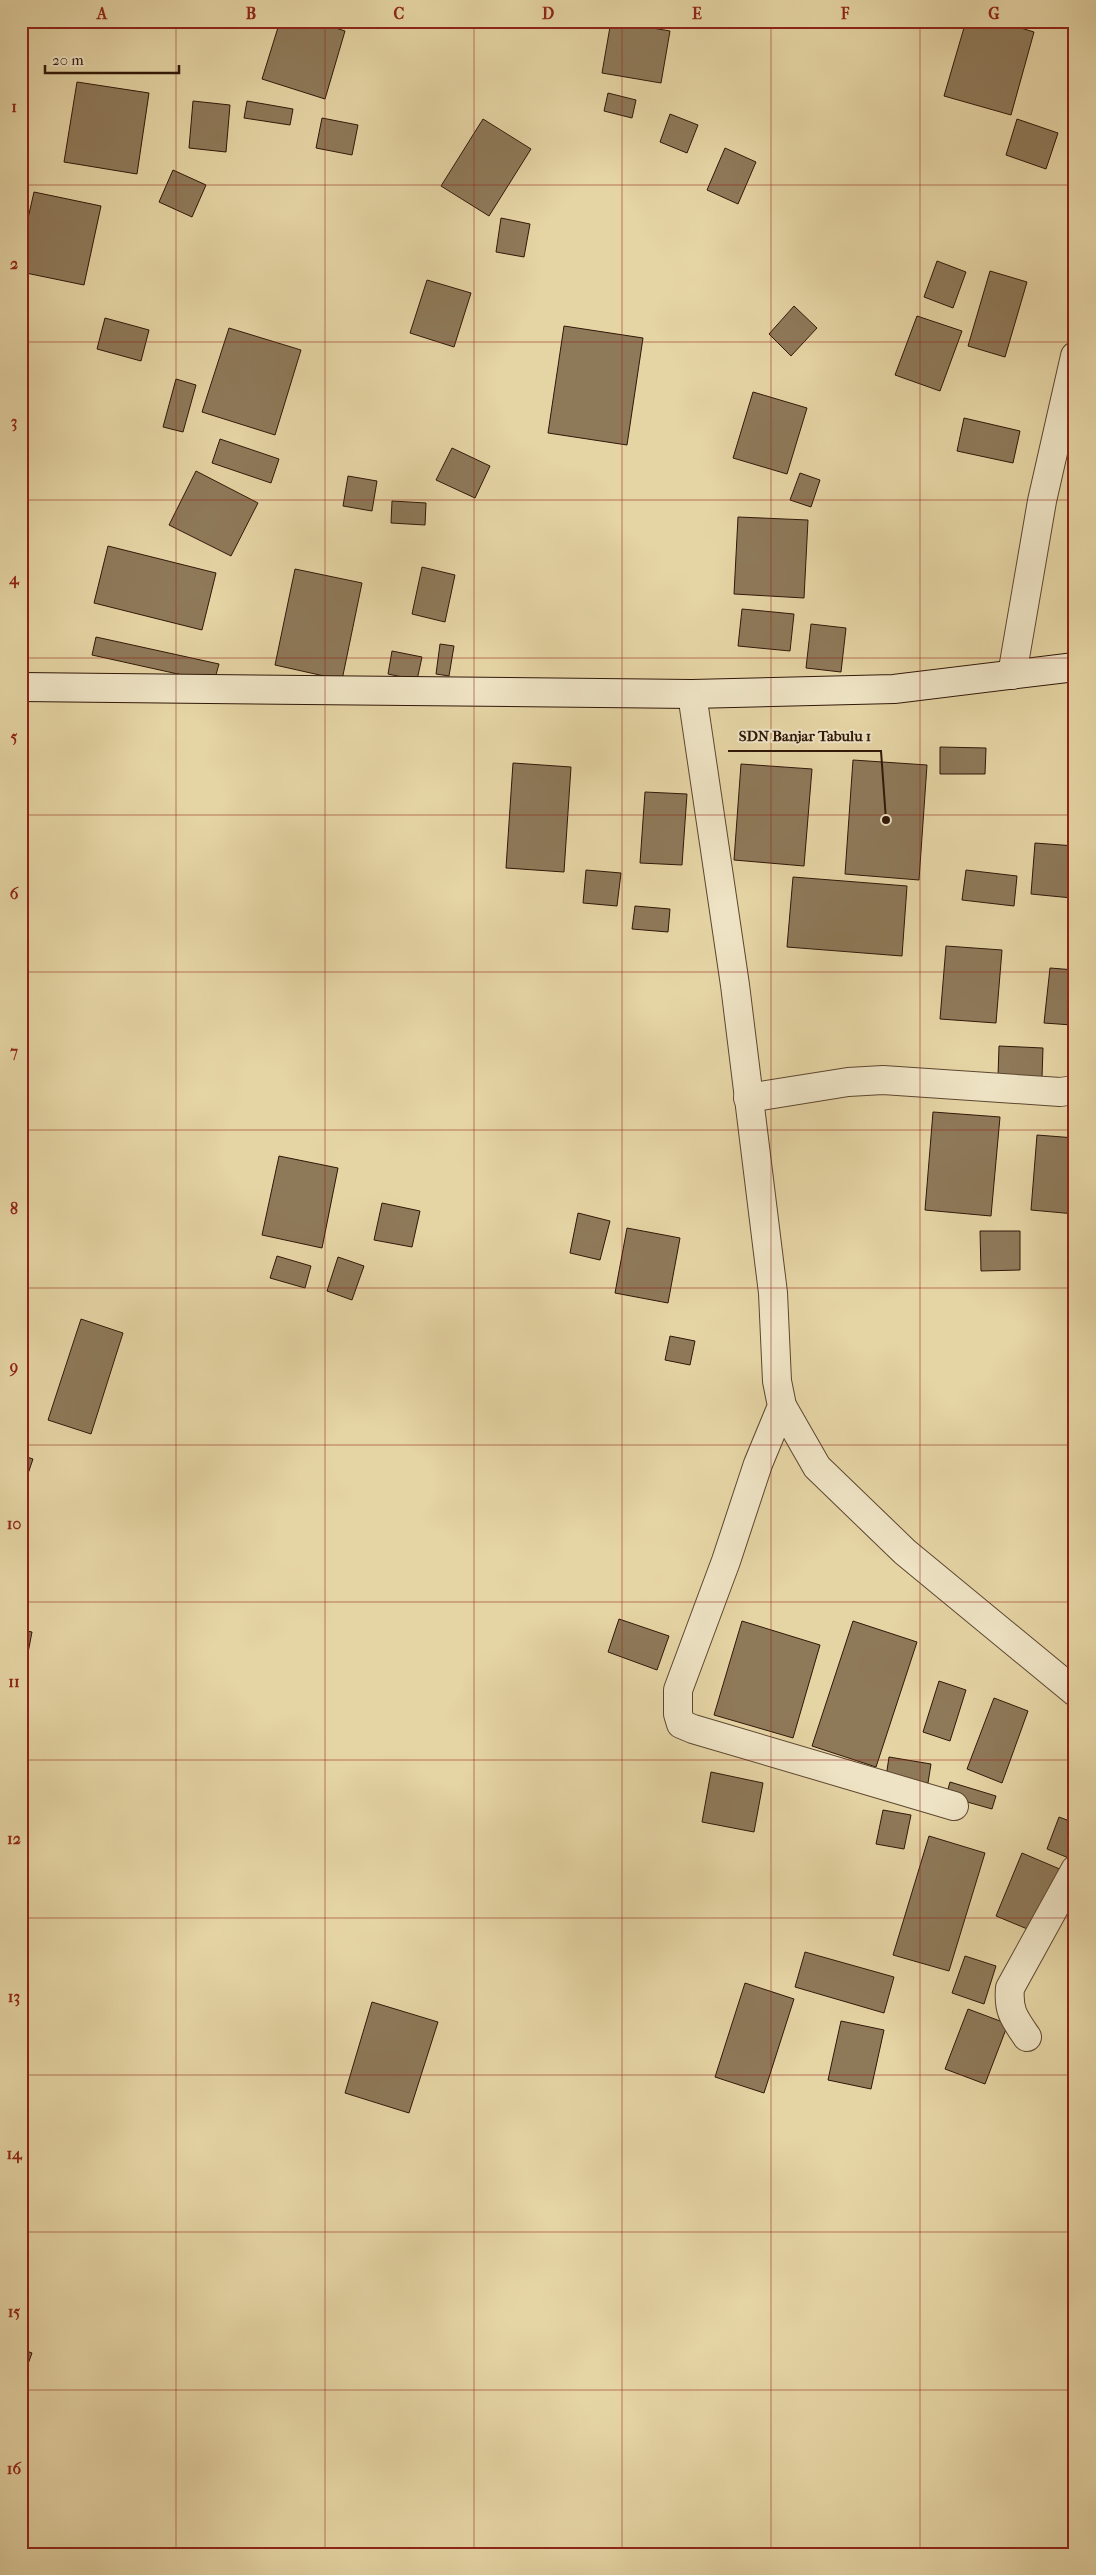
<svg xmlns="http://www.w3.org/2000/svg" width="1096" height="2575" font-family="'IM FELL French Canon',serif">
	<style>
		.building { fill: #8e7959; stroke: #301708 }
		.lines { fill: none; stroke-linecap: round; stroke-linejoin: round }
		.street-casing { stroke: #5d462f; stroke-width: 30 }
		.secondary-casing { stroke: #301708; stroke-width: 30 }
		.street { stroke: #eee3c4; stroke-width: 28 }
		.secondary { stroke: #eee3c4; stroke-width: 28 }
		.grid { fill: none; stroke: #8f2418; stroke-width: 1; stroke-opacity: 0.55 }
		.leader { fill: none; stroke: #301708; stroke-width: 2 }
		.callout-dot { fill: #301708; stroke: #eee3c4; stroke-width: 2 }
		.callout-label { font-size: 15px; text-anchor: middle; font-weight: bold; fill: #301708; stroke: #eee3c4; stroke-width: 4; stroke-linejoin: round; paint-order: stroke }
		.neatline { fill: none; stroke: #8f2418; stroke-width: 2 }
		.grid-label { font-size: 16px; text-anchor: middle; font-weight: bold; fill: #8f2418 }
	</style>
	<rect width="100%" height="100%" fill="#e5d4a4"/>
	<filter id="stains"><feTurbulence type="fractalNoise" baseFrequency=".004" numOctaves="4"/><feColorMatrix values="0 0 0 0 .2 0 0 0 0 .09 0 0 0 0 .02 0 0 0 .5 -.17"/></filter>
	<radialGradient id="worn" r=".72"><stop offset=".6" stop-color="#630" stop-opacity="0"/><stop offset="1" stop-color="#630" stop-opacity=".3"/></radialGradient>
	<g class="building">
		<polygon points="280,21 314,21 345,31 325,99 262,79"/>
		<polygon points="611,21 670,31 661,83 602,73"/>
		<polygon points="966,21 998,21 1034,32 1011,115 944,96"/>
		<polygon points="77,82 149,93 137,174 64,162"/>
		<polygon points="608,93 636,100 632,118 604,111"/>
		<polygon points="193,101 230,105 226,152 189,148"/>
		<polygon points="247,101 293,109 290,125 244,118"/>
		<polygon points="670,114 698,125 687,153 660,142"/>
		<polygon points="322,118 358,125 352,155 316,148"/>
		<polygon points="483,119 531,149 489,216 441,186"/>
		<polygon points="1017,119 1058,133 1046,169 1006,155"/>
		<polygon points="725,148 756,162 738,204 707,190"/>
		<polygon points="173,170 206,185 192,217 159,202"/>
		<polygon points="34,192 101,206 84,285 21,272 21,249"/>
		<polygon points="501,218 530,224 524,257 496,252"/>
		<polygon points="937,261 966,272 953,308 924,297"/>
		<polygon points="990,271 1027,282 1005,357 968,346"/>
		<polygon points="427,280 471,293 454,347 410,333"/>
		<polygon points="794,306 817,328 791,356 769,334"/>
		<polygon points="917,316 962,331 940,391 895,375"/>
		<polygon points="105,318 149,330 141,361 97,349"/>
		<polygon points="564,326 643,338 627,445 548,433"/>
		<polygon points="229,328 301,350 275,435 202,412"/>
		<polygon points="176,379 196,385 183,432 163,427"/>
		<polygon points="753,392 807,408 787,474 733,458"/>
		<polygon points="964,418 1020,431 1013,463 957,451"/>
		<polygon points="220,439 279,459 271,483 212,463"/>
		<polygon points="452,448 490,466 475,498 436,480"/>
		<polygon points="196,471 258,503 231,556 169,525"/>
		<polygon points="800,473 820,480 811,507 790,500"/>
		<polygon points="348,476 377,481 372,511 343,506"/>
		<polygon points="392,501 426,503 425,525 391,523"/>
		<polygon points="738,517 808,520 804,598 734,594"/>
		<polygon points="108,546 216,573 202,630 94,603"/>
		<polygon points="422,567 455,575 445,622 412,614"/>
		<polygon points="295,569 362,583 342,680 275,665"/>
		<polygon points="742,609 794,614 790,651 738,646"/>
		<polygon points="811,624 846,628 841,672 806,668"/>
		<polygon points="96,637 219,664 214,682 92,655"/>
		<polygon points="440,644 454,646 449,676 436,674"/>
		<polygon points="392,651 422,657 417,680 388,674"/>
		<polygon points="940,747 986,748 985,774 940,774"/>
		<polygon points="853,760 927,765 919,880 845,874"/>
		<polygon points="513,763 571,767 564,872 506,868"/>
		<polygon points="741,764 812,769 804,866 734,860"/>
		<polygon points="645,792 687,794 682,865 640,863"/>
		<polygon points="1035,843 1075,846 1072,898 1031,894"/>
		<polygon points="586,870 621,873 617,906 583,903"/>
		<polygon points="966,870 1017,876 1014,906 962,900"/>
		<polygon points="793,877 907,886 902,956 787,947"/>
		<polygon points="635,906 670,909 668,932 632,929"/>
		<polygon points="946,946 1002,950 996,1023 940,1019"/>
		<polygon points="1050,968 1075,970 1072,1025 1044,1023"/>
		<polygon points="999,1046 1043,1048 1042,1077 998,1076"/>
		<polygon points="933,1112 1000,1117 991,1216 925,1210"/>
		<polygon points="1037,1135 1075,1138 1075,1214 1031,1210"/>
		<polygon points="279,1156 338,1168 322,1248 262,1235"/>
		<polygon points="382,1203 420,1211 412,1247 374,1240"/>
		<polygon points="578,1213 610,1221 600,1260 570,1253"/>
		<polygon points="627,1228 680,1238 668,1303 615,1293"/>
		<polygon points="980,1231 1020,1231 1020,1270 981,1271"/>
		<polygon points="277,1256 311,1266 305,1288 270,1278"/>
		<polygon points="338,1257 364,1266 352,1300 327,1291"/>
		<polygon points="81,1319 123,1333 91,1434 48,1420"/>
		<polygon points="670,1336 695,1341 690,1365 665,1360"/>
		<polygon points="21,1455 33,1459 21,1494"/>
		<polygon points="619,1619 669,1636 657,1670 608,1652"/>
		<polygon points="742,1621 820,1645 793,1738 714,1715"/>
		<polygon points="853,1621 917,1642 876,1767 812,1746"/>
		<polygon points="21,1630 32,1632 21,1689"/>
		<polygon points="939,1681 966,1690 950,1741 923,1732"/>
		<polygon points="994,1698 1028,1711 1002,1783 967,1769"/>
		<polygon points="889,1757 931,1764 928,1783 886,1777"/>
		<polygon points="711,1772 763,1783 754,1832 702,1822"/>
		<polygon points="950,1782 996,1796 992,1809 946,1796"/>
		<polygon points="883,1810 911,1815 904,1849 876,1844"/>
		<polygon points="1059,1817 1075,1823 1075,1848 1071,1859 1047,1849"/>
		<polygon points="929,1836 985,1853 949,1971 893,1955"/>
		<polygon points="1022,1853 1062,1870 1037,1933 996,1916"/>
		<polygon points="805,1952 894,1977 884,2013 795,1987"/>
		<polygon points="965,1956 996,1966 984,2004 952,1993"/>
		<polygon points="745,1983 794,1999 764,2093 715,2077"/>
		<polygon points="372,2002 438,2022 409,2113 345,2093"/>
		<polygon points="968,2009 1008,2024 985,2084 945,2069"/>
		<polygon points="841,2021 884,2030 871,2089 828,2080"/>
		<polygon points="21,2349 32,2353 21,2383"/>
	</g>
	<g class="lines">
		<defs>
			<g id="street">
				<polyline points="1012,675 1042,501 1075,356"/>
				<polyline points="692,694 735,985 773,1293 777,1381 782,1406 758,1464 726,1561 678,1690 678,1714 681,1724 693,1729 954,1806"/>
				<polyline points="748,1098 848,1082 883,1080 1060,1092 1075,1090"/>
				<polyline points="782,1406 817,1467 905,1552 1075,1692"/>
				<path d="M1027 2037C1014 2018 1008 2011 1010 1988L1075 1870"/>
			</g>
			<polyline id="secondary" points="21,687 692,694 894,689 1075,667"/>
		</defs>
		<use href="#street" class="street-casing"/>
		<use href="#secondary" class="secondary-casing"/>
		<use href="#street" class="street"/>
		<use href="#secondary" class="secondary"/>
	</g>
	<path class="grid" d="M176 21V2554M325 21V2554M474 21V2554M622 21V2554M771 21V2554M920 21V2554M21 185H1075M21 342H1075M21 500H1075M21 658H1075M21 815H1075M21 972H1075M21 1130H1075M21 1288H1075M21 1445H1075M21 1602H1075M21 1760H1075M21 1918H1075M21 2075H1075M21 2232H1075M21 2390H1075"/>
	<path class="leader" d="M886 820L881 751H728"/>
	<circle class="callout-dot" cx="886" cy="820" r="5"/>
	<g class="callout-label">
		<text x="805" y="741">SDN Banjar Tabulu 1</text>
	</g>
	<rect width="1096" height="2575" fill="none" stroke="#e5d4a4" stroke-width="55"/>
	<path d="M45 65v8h134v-8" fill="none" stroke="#301708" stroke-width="2.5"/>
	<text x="52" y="65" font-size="15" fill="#301708" stroke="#eee3c4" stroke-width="4" paint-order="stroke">20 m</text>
	<rect x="28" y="28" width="1040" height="2520" class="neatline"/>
	<g class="grid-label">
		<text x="102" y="19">A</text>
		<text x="251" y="19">B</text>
		<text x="399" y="19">C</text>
		<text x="548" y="19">D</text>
		<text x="697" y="19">E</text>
		<text x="845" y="19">F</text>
		<text x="994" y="19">G</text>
		<text x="14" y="112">1</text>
		<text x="14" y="269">2</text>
		<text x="14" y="427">3</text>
		<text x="14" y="584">4</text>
		<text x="14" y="742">5</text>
		<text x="14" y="899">6</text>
		<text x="14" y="1057">7</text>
		<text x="14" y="1214">8</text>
		<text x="14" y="1372">9</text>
		<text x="14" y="1529">10</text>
		<text x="14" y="1687">11</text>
		<text x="14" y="1844">12</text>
		<text x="14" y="2002">13</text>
		<text x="14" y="2159">14</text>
		<text x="14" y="2317">15</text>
		<text x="14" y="2474">16</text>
	</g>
	<rect width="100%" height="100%" filter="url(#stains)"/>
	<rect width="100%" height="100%" fill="url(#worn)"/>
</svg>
